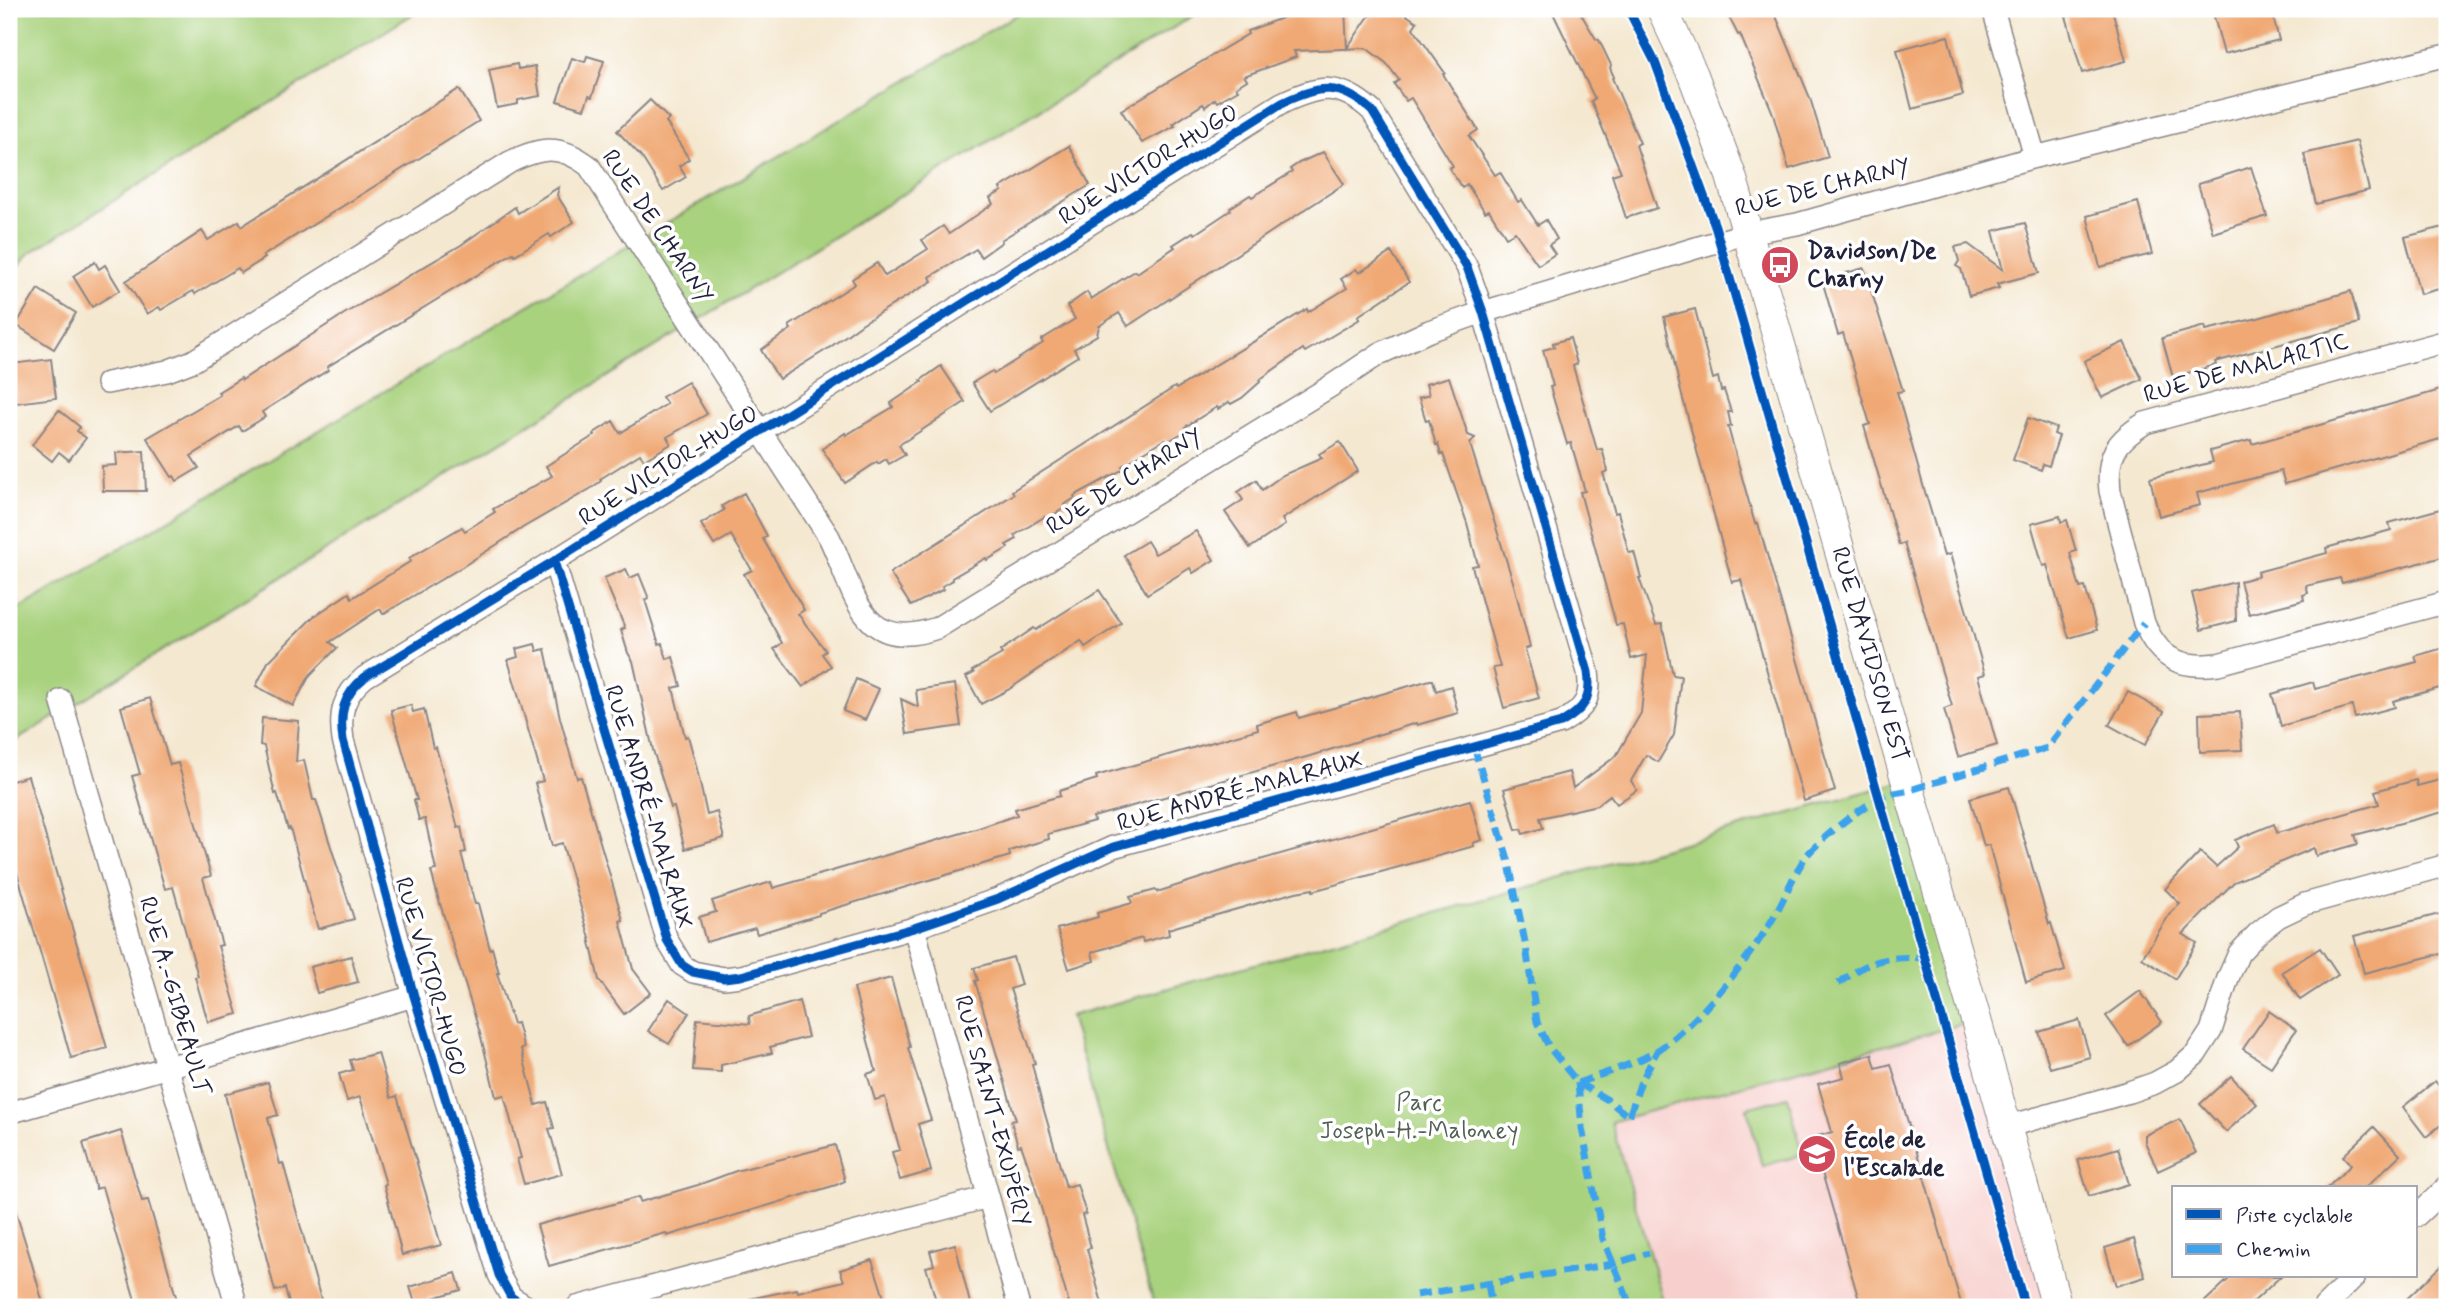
<svg xmlns="http://www.w3.org/2000/svg" width="2456" height="1316" font-family="Mynerve,sans-serif">
	<style>
		.built { fill: #f7d0cd }
		.green { fill: #a9d27e; stroke: #667a5c; stroke-width: 2 }
		.building { fill: #f0a974 }
		.lines { fill: none; stroke-linecap: round; stroke-linejoin: round }
		.street-casing { stroke: #8b8586; stroke-width: 24 }
		.secondary-casing { stroke: #8b8586; stroke-width: 32 }
		.street { stroke: #fff; stroke-width: 21 }
		.secondary { stroke: #fff; stroke-width: 30 }
		.quiet { stroke: #3ea2ec; stroke-width: 7; stroke-dasharray: 14 7; stroke-linecap: butt }
		.cycleway-casing { stroke: #fff; stroke-width: 13 }
		.cycleway { stroke: #0057b8; stroke-width: 9 }
		.labels { text-anchor: middle; dominant-baseline: central; stroke-width: 7; stroke-linejoin: round; paint-order: stroke }
		.street-label { font-size: 24px; fill: #22223b; stroke: #fff }
		.poi-label { font-size: 24px; font-weight: bold; fill: #22223b; stroke: #fff; text-anchor: start }
		.park-label { font-size: 24px; fill: #516052; stroke: #fff }
	</style>
	<rect width="100%" height="100%" fill="#fff"/>
	<filter id="ink" filterUnits="userSpaceOnUse"><feTurbulence type="fractalNoise" baseFrequency=".0143" numOctaves="2"/><feDisplacementMap in="SourceGraphic" scale="14" xChannelSelector="R" yChannelSelector="G"/><feConvolveMatrix kernelMatrix="1 2 1 2 8 2 1 2 1" color-interpolation-filters="sRGB"/></filter>
	<filter id="wash" filterUnits="userSpaceOnUse"><feTurbulence type="fractalNoise" baseFrequency=".00686" numOctaves="4" result="noise"/><feDisplacementMap in="SourceGraphic" scale="28" xChannelSelector="R" yChannelSelector="G"/><feGaussianBlur stdDeviation="1.57" result="paint"/><feColorMatrix in="noise" values="0 0 0 0 0 0 0 0 0 0 0 0 0 0 0 0 0 1.4 0 .05"/><feComposite in="paint" operator="in"/></filter>
	<g filter="url(#wash)">
		<rect width="100%" height="100%" fill="#f4e8d0"/>
		<polygon class="built" points="1976,1020 2057,1307 1665,1307 1611,1122"/>
		<g class="green">
			<polygon points="9,9 421,9 30,253 9,276"/>
			<polygon points="1026,9 1204,9 9,745 9,572 19,609"/>
			<polygon points="1907,780 1976,1020 1611,1122 1665,1307 1155,1307 1070,1016"/>
			<polygon points="1788,1097 1803,1155 1762,1166 1747,1108"/>
		</g>
		<g id="blocks">
			<g class="building">
				<polygon points="1306,9 1345,9 1347,48 1374,9 1397,9 1417,22 1413,28 1445,73 1443,74 1478,130 1469,136 1495,175 1500,172 1518,202 1522,200 1538,225 1546,220 1557,239 1549,245 1555,254 1538,265 1515,232 1506,237 1489,210 1485,212 1467,184 1462,188 1449,168 1453,166 1411,98 1406,101 1394,84 1399,80 1386,63 1366,48 1294,51 1296,57 1244,76 1247,80 1236,87 1238,90 1217,102 1215,99 1205,107 1203,104 1173,124 1175,126 1142,143 1121,110 1248,34 1247,31"/>
				<polygon points="1551,9 1578,9 1596,39 1599,40 1611,65 1610,68 1614,77 1612,78 1640,143 1636,145 1657,208 1626,218 1612,175 1621,172 1591,101 1595,99"/>
				<polygon points="1725,9 1773,9 1810,98 1828,157 1789,169 1772,111 1740,34 1738,35"/>
				<polygon points="2092,9 2112,9 2126,61 2082,73 2066,16"/>
				<polygon points="2212,9 2271,9 2279,40 2224,54"/>
				<polygon points="1948,36 1963,95 1912,109 1897,50"/>
				<polygon points="587,56 604,61 592,97 589,96 584,109 557,101 572,58 585,62"/>
				<polygon points="517,64 518,69 535,66 540,96 518,100 518,104 497,108 489,70"/>
				<polygon points="459,89 479,121 263,256 265,258 241,273 238,268 195,294 193,291 161,310 159,307 147,314 126,281 202,231 208,240 239,221 242,226"/>
				<polygon points="650,100 669,119 666,122 689,159 679,166 686,177 663,191 641,156 617,131"/>
				<polygon points="2357,141 2369,190 2316,204 2304,154"/>
				<polygon points="1069,146 1090,185 1001,240 1002,242 981,257 976,249 930,277 932,281 863,323 829,348 779,379 761,350 791,329 789,326 855,284 852,279 877,263 885,276 928,249 922,240 943,226 949,234 993,204 990,198 1002,191 1000,188"/>
				<polygon points="1323,152 1344,184 1128,326 1119,313 1099,326 1097,335 1074,349 1078,356 990,411 972,383 992,371 994,374 1043,343 1041,340 1075,319 1067,306 1087,292 1091,299 1135,271 1137,273 1175,247 1173,245 1193,232 1195,234 1231,210 1230,208 1250,195 1252,197 1292,172 1290,169 1299,163"/>
				<polygon points="2251,167 2267,216 2213,233 2198,184"/>
				<polygon points="559,187 557,195 574,222 551,237 549,234 515,255 513,253 327,367 328,370 262,412 265,417 242,431 239,426 191,456 199,468 177,481 174,476 172,477 147,438 220,395 218,392 241,378 242,380 344,314 461,245 515,207 518,213"/>
				<polygon points="2138,202 2152,254 2100,267 2087,216"/>
				<polygon points="2025,223 2039,273 1997,284 1999,288 1969,296 1961,269 1956,266 1959,261 1955,247 1968,244 2003,270 1993,231"/>
				<polygon points="2447,226 2447,287 2420,294 2405,237"/>
				<polygon points="1391,252 1409,282 1358,316 1360,319 1305,352 1303,349 1259,380 1260,382 1242,398 1231,404 1229,402 1218,409 1217,407 1185,427 1187,430 1167,442 1165,439 1122,466 1124,469 1074,496 1075,498 1064,505 1066,507 1045,520 1044,517 1015,535 1017,539 1006,545 1008,548 987,560 986,558 952,578 953,580 942,586 944,589 911,606 890,573 1014,494 1012,491 1175,387 1176,389 1307,309 1308,312 1347,288 1341,279 1356,269 1359,273"/>
				<polygon points="95,262 99,269 105,265 120,290 92,307 73,276"/>
				<polygon points="1864,268 1903,391 1897,392 1923,485 1944,556 1950,554 1985,674 1978,676 1997,745 1958,757 1944,709 1952,706 1904,543 1899,545 1871,450 1864,426 1870,424 1843,333 1838,335 1822,280"/>
				<polygon points="38,289 76,313 54,349 16,325"/>
				<polygon points="2351,291 2359,323 2215,362 2216,365 2173,377 2162,338 2205,326 2206,330 2258,318"/>
				<polygon points="1695,309 1713,379 1718,377 1721,391 1724,390 1731,412 1728,412 1731,426 1728,427 1755,524 1758,523 1835,791 1804,801 1741,580 1732,582 1680,388 1664,317"/>
				<polygon points="1570,338 1577,364 1573,366 1597,450 1602,449 1608,471 1603,473 1615,513 1618,512 1629,553 1634,552 1641,578 1639,578 1656,625 1662,624 1673,675 1681,676 1674,735 1658,762 1646,755 1631,781 1637,790 1617,804 1610,795 1597,805 1540,818 1543,828 1523,834 1521,829 1516,830 1504,789 1569,772 1573,788 1616,756 1641,713 1647,655 1631,659 1623,624 1616,625 1580,492 1585,491 1571,443 1567,444 1550,387 1553,386 1543,350 1554,347 1553,343"/>
				<polygon points="2124,342 2142,379 2102,398 2084,361"/>
				<polygon points="51,359 56,398 16,403 11,364"/>
				<polygon points="941,366 965,402 899,445 905,455 889,464 886,459 878,464 877,462 845,483 822,449 845,433 846,435 893,407 891,403 922,382 921,380"/>
				<polygon points="1449,377 1468,435 1475,438 1470,444 1514,585 1530,647 1525,649 1539,698 1504,708 1493,668 1500,667 1472,566 1478,565 1467,523 1443,454 1441,455 1438,444 1436,445 1429,420 1426,421 1419,398 1429,395 1426,384"/>
				<polygon points="688,382 707,414 667,437 671,444 644,460 640,454 600,479 601,481 590,489 524,527 462,567 383,614 380,609 330,642 337,648 310,675 293,706 256,686 268,662 313,617 349,593 352,598 411,561 409,558 462,527 465,531 495,512 493,509 552,476 546,466 595,435 594,433 613,421 620,433 667,404 662,397"/>
				<polygon points="2447,388 2447,437 2285,484 2281,471 2197,493 2200,505 2159,516 2150,478 2213,462 2210,451 2251,440 2252,444 2299,431"/>
				<polygon points="59,410 80,427 77,431 86,438 69,460 59,452 52,461 32,445"/>
				<polygon points="2028,418 2056,428 2054,434 2059,436 2049,466 2043,464 2041,470 2013,460"/>
				<polygon points="1340,442 1358,471 1282,519 1285,525 1250,548 1225,512 1243,500 1238,492 1256,480 1262,490 1283,475 1322,458 1319,454"/>
				<polygon points="144,451 146,491 103,491 102,466 117,465 116,453"/>
				<polygon points="744,493 767,536 763,539 804,610 798,614 826,651 822,654 831,666 803,687 774,649 782,643 744,574 752,570 731,535 714,545 701,524 724,510 722,506"/>
				<polygon points="2440,509 2447,537 2447,556 2342,583 2340,578 2306,586 2308,593 2303,595 2304,600 2249,614 2240,581 2258,576 2257,572 2327,553 2326,548 2391,530 2389,523"/>
				<polygon points="2060,516 2061,522 2067,520 2076,551 2070,553 2080,588 2085,587 2097,630 2069,638 2047,565 2043,566 2031,524"/>
				<polygon points="1196,531 1214,560 1193,573 1190,568 1147,594 1124,555 1147,541 1155,554"/>
				<polygon points="626,569 630,578 639,574 649,599 645,600 659,644 662,643 667,659 673,657 681,686 673,688 685,737 688,736 696,765 707,815 717,812 724,838 685,849 674,807 671,808 653,750 633,661 628,653 621,630 625,628 604,578"/>
				<polygon points="2235,582 2236,621 2201,630 2192,593"/>
				<polygon points="1099,590 1121,623 1085,647 1081,641 1008,690 981,704 966,677 974,673 972,671 1002,654 1000,651 1034,628 1036,630"/>
				<polygon points="535,644 537,651 545,649 560,718 577,778 581,777 623,920 620,921 633,969 651,993 624,1014 599,980 590,942 591,942 562,843 552,846 535,783 543,781 508,660 518,657 516,649"/>
				<polygon points="2447,647 2447,686 2393,701 2395,707 2355,718 2352,706 2281,726 2272,694 2313,682 2315,689 2417,662 2415,656"/>
				<polygon points="856,679 879,689 865,720 843,711"/>
				<polygon points="1430,680 1433,680 1436,691 1451,686 1458,713 1417,725 1416,723 1310,756 1093,817 1094,821 1048,834 1049,839 1009,851 1010,856 819,913 819,915 757,934 755,928 706,942 699,917 716,912 712,901 771,882 773,888 808,878 979,828 1017,815 1015,809 1060,796 1059,791 1097,779 1096,776 1258,729 1257,724 1297,712 1299,718"/>
				<polygon points="955,684 961,726 907,734 901,699 918,707 916,690"/>
				<polygon points="2128,692 2164,712 2145,745 2109,725"/>
				<polygon points="150,698 170,765 178,763 211,876 203,878 222,945 218,946 238,1014 208,1022 195,977 198,976 173,887 165,889 132,776 140,774 121,707"/>
				<polygon points="411,705 413,712 424,709 433,748 436,747 458,828 461,827 466,852 461,853 475,904 478,904 490,949 492,948 499,973 497,973 513,1024 517,1023 524,1048 521,1049 536,1105 547,1102 554,1128 549,1129 562,1174 524,1184 517,1159 521,1158 504,1095 496,1097 480,1033 438,897 431,871 436,870 425,819 419,820 414,800 417,800 391,710"/>
				<polygon points="2240,712 2242,750 2200,752 2199,714"/>
				<polygon points="262,718 299,721 296,762 304,760 313,800 316,800 354,919 318,929 290,828 288,829 277,793 275,794 264,746 260,745"/>
				<polygon points="28,776 107,1048 71,1058 9,845 9,782"/>
				<polygon points="2447,778 2447,811 2355,835 2358,844 2316,856 2314,848 2234,882 2183,934 2197,943 2175,979 2142,958 2171,912 2180,904 2165,889 2200,852 2216,867 2238,847 2235,840 2274,824 2277,833 2379,804 2375,791 2416,780 2417,786"/>
				<polygon points="2009,787 2049,924 2051,923 2065,971 2026,982 1989,845 1984,846 1970,798"/>
				<polygon points="1470,800 1482,840 1473,843 1474,846 1313,891 1313,889 1296,892 1168,929 1169,935 1143,942 1142,938 1092,952 1094,961 1069,969 1057,929 1098,917 1097,913 1132,903 1130,897 1156,890 1157,892 1235,867"/>
				<polygon points="2447,912 2447,952 2364,973 2354,936"/>
				<polygon points="2320,948 2338,975 2300,1000 2282,972"/>
				<polygon points="351,956 358,982 317,993 310,967"/>
				<polygon points="1013,957 1021,985 1010,989 1035,1063 1032,1064 1041,1100 1066,1187 1077,1184 1086,1214 1082,1215 1091,1248 1087,1249 1103,1307 1070,1307 1031,1173 1021,1145 1018,1146 1011,1121 1016,1120 975,981 978,980 974,968"/>
				<polygon points="891,978 910,1047 908,1048 931,1120 918,1124 931,1171 900,1180 892,1152 900,1150 885,1097 875,1100 867,1074 876,1071 854,988"/>
				<polygon points="2140,991 2162,1022 2128,1046 2106,1016"/>
				<polygon points="669,999 689,1013 669,1044 648,1031"/>
				<polygon points="799,1001 808,1037 770,1047 772,1053 721,1065 721,1072 693,1070 697,1019 750,1024 749,1016"/>
				<polygon points="2269,1011 2296,1030 2271,1067 2243,1049"/>
				<polygon points="2079,1020 2090,1057 2050,1068 2039,1032"/>
				<polygon points="378,1053 391,1098 397,1096 441,1245 402,1255 384,1185 386,1184 360,1097 347,1101 339,1074 353,1070 350,1060"/>
				<polygon points="1872,1054 1876,1068 1891,1064 1962,1307 1861,1307 1812,1138 1832,1132 1818,1084 1844,1077 1840,1063"/>
				<polygon points="2231,1076 2257,1104 2226,1132 2200,1104"/>
				<polygon points="2435,1081 2447,1096 2447,1120 2426,1137 2403,1107"/>
				<polygon points="268,1082 278,1115 268,1118 280,1164 283,1163 323,1307 290,1307 285,1288 275,1291 234,1132 225,1094"/>
				<polygon points="2180,1119 2196,1153 2158,1171 2145,1142 2145,1135"/>
				<polygon points="2374,1127 2400,1155 2365,1188 2327,1188 2351,1165 2343,1156"/>
				<polygon points="121,1131 142,1201 148,1200 179,1307 137,1307 102,1187 96,1189 83,1143"/>
				<polygon points="835,1145 845,1181 836,1185 667,1236 666,1233 549,1266 537,1225 639,1197 640,1202 698,1185 736,1171"/>
				<polygon points="2118,1148 2129,1184 2089,1196 2078,1160"/>
				<polygon points="13,1203 30,1257 44,1307 9,1307 9,1204"/>
				<polygon points="2134,1239 2145,1277 2116,1286 2105,1248"/>
				<polygon points="955,1244 971,1307 938,1307 926,1267 934,1265 930,1251"/>
				<polygon points="872,1260 885,1301 865,1307 750,1307 749,1299 797,1289 798,1292 844,1281 840,1270"/>
				<polygon points="2447,1261 2447,1307 2398,1307"/>
				<polygon points="456,1273 461,1290 415,1303 410,1287"/>
				<polygon points="2232,1276 2281,1276 2248,1307 2199,1307"/>
			</g>
		</g>
	</g>
	<g filter="url(#ink)">
		<use href="#blocks" fill-opacity="0" stroke="#8b8586" stroke-width="2"/>
		<g class="lines">
			<defs>
				<g id="street">
					<polyline points="1993,9 2035,157"/>
					<path d="M2447 341 2145 423C2116 441 2106 455 2110 491L2144 623C2159 659 2180 669 2218 664L2447 602"/>
					<path d="M107 383 167 371 193 361 510 162C542 147 560 144 589 166L829 537C855 590 859 655 937 628L1331 386 1379 354 1429 331 1483 312 1706 245 1748 233 1797 224 2035 157 2447 55"/>
					<polyline points="61,700 237,1307"/>
					<polyline points="914,928 1019,1307"/>
					<polyline points="9,1113 414,996"/>
					<polyline points="2006,1127 2129,1092 2155,1083 2177,1071 2196,1054 2211,1031 2228,978 2239,953 2258,933 2278,917 2305,904 2447,865"/>
					<polyline points="2416,1216 2447,1187"/>
					<path d="M527 1307 511 1297 499 1275 414 996 343 740C339 713 343 695 365 677L554 561 1282 103C1320 85 1340 82 1372 111L1467 267 1483 312 1588 672C1592 698 1585 709 1561 723L1113 847 998 899 914 928 741 976 724 978 693 972 682 965 667 940 554 561"/>
					<polyline points="577,1307 988,1197"/>
					<polyline points="2324,1307 2355,1276"/>
				</g>
				<g id="secondary">
					<path id="s1" d="M1662 9 1693 75 1731 176 1976 1020 2057 1307"/>
				</g>
			</defs>
			<use href="#street" class="street-casing"/>
			<use href="#secondary" class="secondary-casing"/>
			<use href="#street" class="street"/>
			<use href="#secondary" class="secondary"/>
			<g class="quiet">
				<polyline points="1474,747 1508,859 1526,947 1537,1022 1549,1047 1578,1083 1608,1100 1629,1117 1640,1084 1657,1051"/>
				<path d="M1838 984C1868 960 1886 956 1925 958"/>
				<path d="M1578 1083C1604 1073 1634 1065 1658 1050 1696 1026 1747 961 1771 922 1784 900 1792 877 1806 856 1822 838 1865 802 1888 795 1895 792 1902 792 1910 790L2047 748 2144 623"/>
				<polyline points="1578,1083 1582,1128 1603,1239 1631,1307"/>
				<polyline points="1488,1284 1492,1307"/>
				<polyline points="1416,1295 1613,1264 1649,1253"/>
			</g>
			<defs>
				<g id="cycleway">
					<polyline points="1628,9 1655,62 1715,226 2025,1307"/>
					<path d="M527 1307 511 1297 499 1275 414 996 343 740C339 713 343 695 365 677L554 561 1282 103C1320 85 1340 82 1372 111L1467 267 1483 312 1588 672C1592 698 1585 709 1561 723L1113 847 998 899 914 928 741 976 724 978 693 972 682 965 667 940 554 561"/>
				</g>
			</defs>
			<use href="#cycleway" class="cycleway-casing"/>
			<use href="#cycleway" class="cycleway"/>
		</g>
	</g>
	<defs>
		<symbol id="bus-disc" viewBox="-11 -11 22 22"><circle r="9.5" fill="#d1495b" stroke="#fff"/><path d="M-5-6H5V4H4V6H2V4H-2V6H-4V4H-5ZM-3.5-4V0h7V-4ZM-3.5 1.2v1.5H-2V1.2ZM2 1.2v1.5H3.5V1.2Z" fill="#fff"/></symbol>
		<symbol id="school-disc" viewBox="-11 -11 22 22"><circle r="9.5" fill="#d1495b" stroke="#fff"/><path d="M0-5L7-2L0 1L-7-2ZM-4 1L0 2.5L4 1V4Q0 6-4 4Z" fill="#fff"/></symbol>
	</defs>
	<g fill-rule="evenodd">
		<use href="#bus-disc" x="1758" y="243" width="44" height="44"/>
		<use href="#school-disc" x="1795" y="1132" width="44" height="44"/>
	</g>
	<g class="labels">
		<g class="street-label">
			<text transform="translate(1149 165) rotate(-32)">RUE VICTOR-HUGO</text>
			<text transform="translate(1823 188) rotate(-14)">RUE DE CHARNY</text>
			<text transform="translate(657 227) rotate(56)">RUE DE CHARNY</text>
			<text transform="translate(2246 369) rotate(-15)">RUE DE MALARTIC</text>
			<text transform="translate(669 466) rotate(-32)">RUE VICTOR-HUGO</text>
			<text transform="translate(1125 482) rotate(-32)">RUE DE CHARNY</text>
			<text stroke="none"><textPath href="#s1" startOffset="679">RUE DAVIDSON EST</textPath></text>
			<text transform="translate(1240 792) rotate(-15)">RUE ANDRÉ-MALRAUX</text>
			<text transform="translate(648 807) rotate(73)">RUE ANDRÉ-MALRAUX</text>
			<text transform="translate(430 977) rotate(74)">RUE VICTOR-HUGO</text>
			<text transform="translate(174 996) rotate(74)">RUE A.-GIBEAULT</text>
			<text transform="translate(992 1111) rotate(75)">RUE SAINT-EXUPÉRY</text>
		</g>
		<g class="poi-label">
			<text x="1807" y="251">Davidson/De<tspan x="1807" dy="28">Charny</tspan></text>
			<text x="1844" y="1140">École de<tspan x="1844" dy="28">l'Escalade</tspan></text>
		</g>
		<g class="park-label">
			<text x="1419" y="1103">Parc<tspan x="1419" dy="28">Joseph-H.-Maloney</tspan></text>
		</g>
	</g>
	<rect width="2456" height="1316" fill="none" stroke="#fff" stroke-width="35"/>
	<rect x="2172" y="1186" width="245" height="91" fill="#ffffff" stroke="#a7a7b1" stroke-width="2"/>
	<rect x="2186" y="1209" width="35" height="10" fill="#0057b8" stroke="#a7a7b1" stroke-width="2"/>
	<text x="2236" y="1222" font-size="21" fill="#22223b">Piste cyclable</text>
	<rect x="2186" y="1244" width="35" height="10" fill="#3ea2ec" stroke="#a7a7b1" stroke-width="2"/>
	<text x="2236" y="1256" font-size="21" fill="#22223b">Chemin</text>
</svg>
